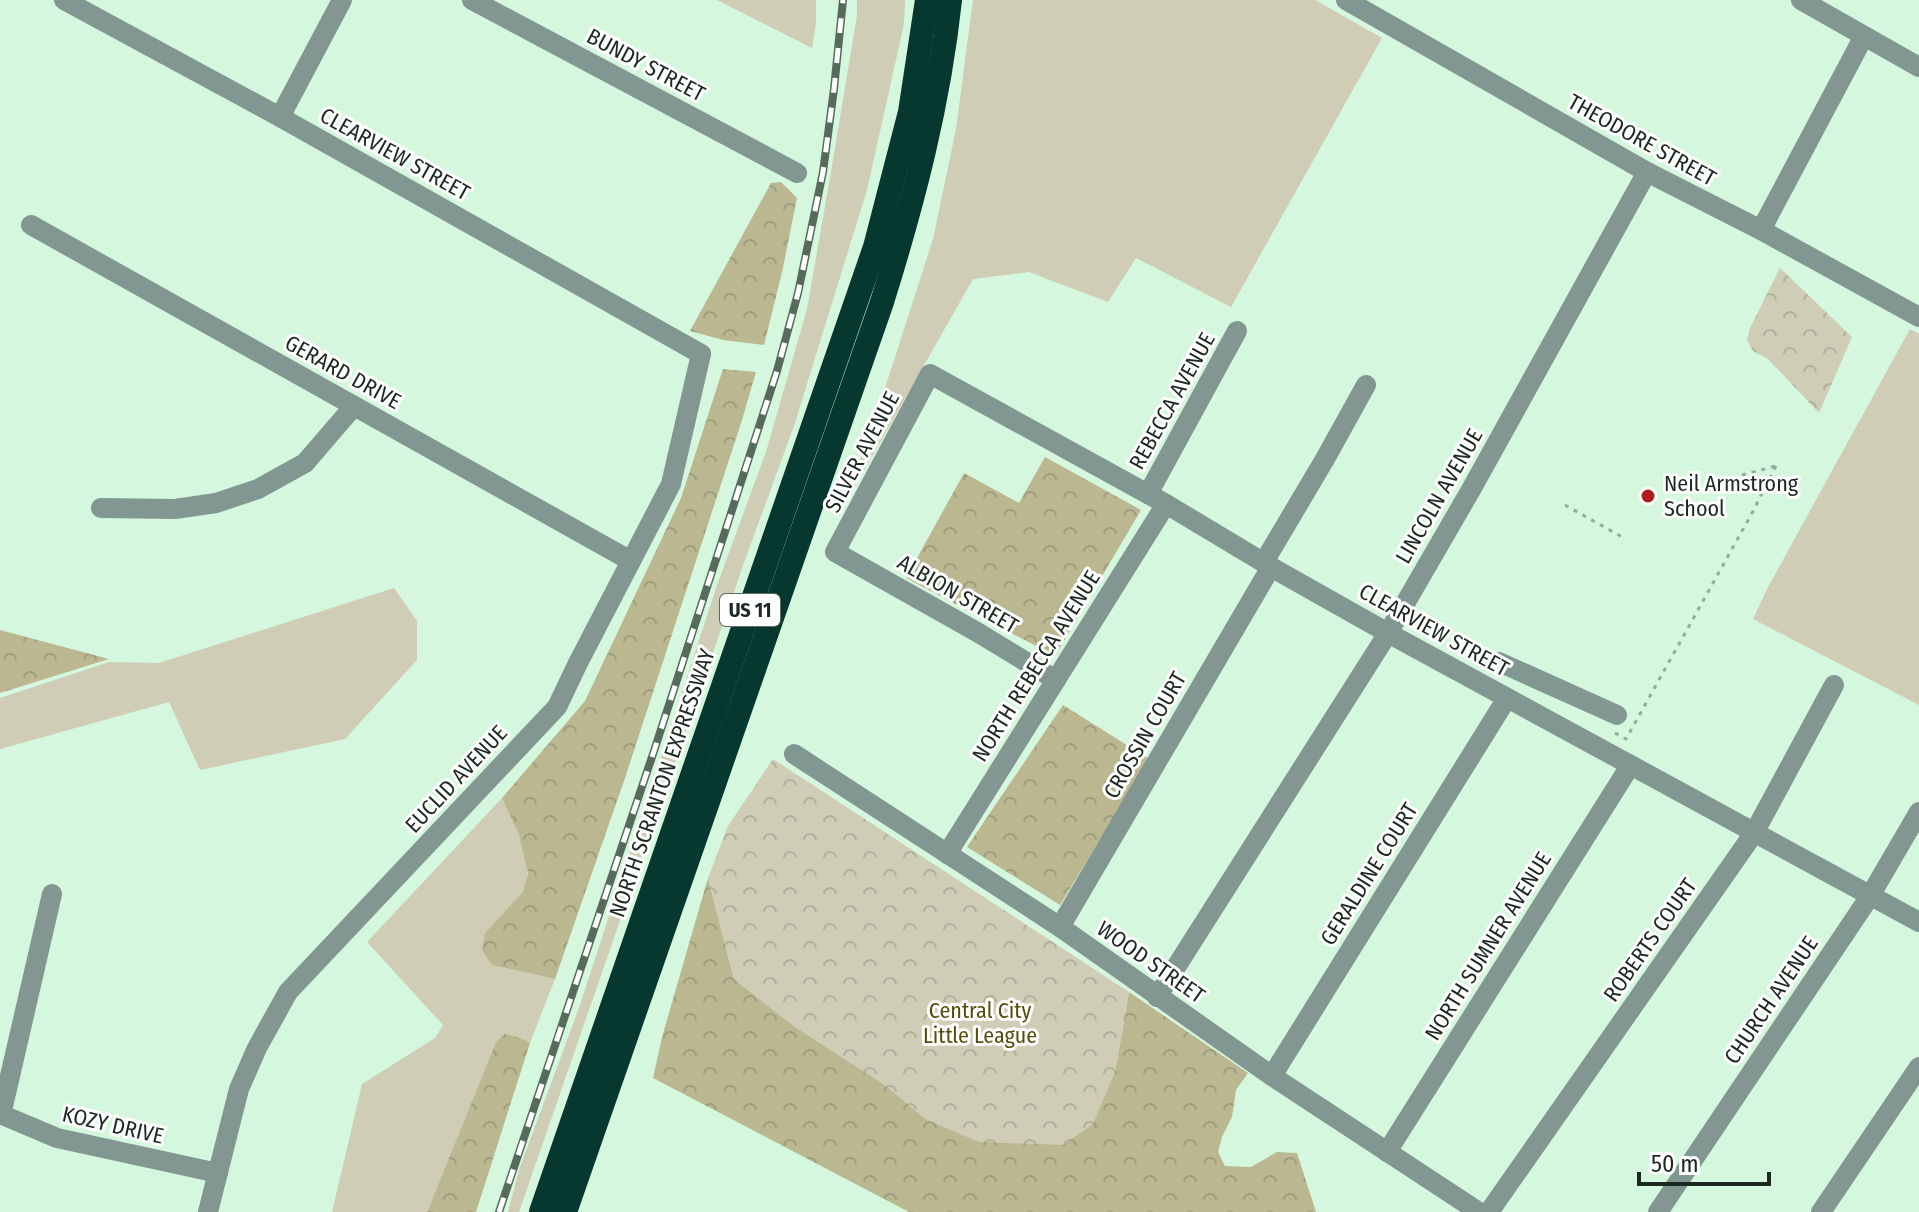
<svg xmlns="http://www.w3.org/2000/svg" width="1919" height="1212" font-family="'Fira Sans Condensed',sans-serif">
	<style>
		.grass { fill: #cfcdb5 }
		.forest { fill: url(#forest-crowns) }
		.park { fill: url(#park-crowns) }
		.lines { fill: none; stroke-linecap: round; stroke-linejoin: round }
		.path { stroke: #91ac99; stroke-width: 3; stroke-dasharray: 4 6; stroke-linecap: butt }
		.minor { stroke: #829692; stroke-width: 20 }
		.highway { stroke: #063830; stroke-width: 24 }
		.rail-casing { stroke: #576b5d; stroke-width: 8 }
		.rail { stroke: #fff; stroke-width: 5; stroke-dasharray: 15; stroke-linecap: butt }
		.poi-dot { fill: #ae1d1b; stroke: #fff; stroke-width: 3 }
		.labels { text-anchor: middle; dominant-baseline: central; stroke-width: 6; stroke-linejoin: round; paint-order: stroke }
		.shield { fill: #fff; stroke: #606963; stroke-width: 2 }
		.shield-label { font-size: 20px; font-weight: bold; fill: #1c2920 }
		.street-label { font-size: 22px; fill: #1c2920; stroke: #fff }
		.poi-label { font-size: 22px; fill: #1c2920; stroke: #fff; text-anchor: start }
		.park-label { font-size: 22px; fill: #544e0b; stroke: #fff }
	</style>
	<defs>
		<pattern id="forest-crowns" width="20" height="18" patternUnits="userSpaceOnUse" patternTransform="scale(2)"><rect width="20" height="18" fill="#bab791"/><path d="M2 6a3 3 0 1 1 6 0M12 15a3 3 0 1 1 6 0" fill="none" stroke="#9f9d7d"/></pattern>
		<pattern id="park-crowns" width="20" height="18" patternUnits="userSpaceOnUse" patternTransform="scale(2)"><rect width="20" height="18" fill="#cfcdb5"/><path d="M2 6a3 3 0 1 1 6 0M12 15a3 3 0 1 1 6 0" fill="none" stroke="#b1b09b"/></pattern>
	</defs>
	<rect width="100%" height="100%" fill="#d4f7de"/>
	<g class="grass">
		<polygon points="717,0 816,0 816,23 812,48"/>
		<polygon points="857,0 905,0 904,24 867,190 794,426 745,560 519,1212 508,1212 519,1170 580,1005 717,585 766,452 807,309 831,172 857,15"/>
		<polygon points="973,0 1315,0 1382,38 1231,307 1136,258 1108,302 1029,272 973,279 844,506 886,385 933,239 956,129"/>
		<polygon points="1910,329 1919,334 1919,705 1753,619 1767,589"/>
		<polygon points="394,588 417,621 417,660 345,739 200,770 169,702 0,749 0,698 109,662 159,663"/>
		<path d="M502 798C513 821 537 866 523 892 518 901 493 924 485 933L492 965 555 979 530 1043 521 1038 496 1042 427 1212H332L362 1084 435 1038 443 1025 367 942Z"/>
	</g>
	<g class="forest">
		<polygon points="781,182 797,198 783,268 764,345 723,340 690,331 771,183"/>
		<polygon points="723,369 756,372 742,420 625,778 555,979 492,965 482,950 485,933 523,892 528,873 519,835 502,798 585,701 681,498"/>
		<polygon points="1045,457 1141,510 1055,656 906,578 964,473 1019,503"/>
		<polygon points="0,630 109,659 0,693"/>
		<polygon points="1063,705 1149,759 1060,905 967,847"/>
		<polygon points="708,878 734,979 794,1026 885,1085 927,1120 1115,1072 1129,992 1248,1073 1236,1090 1232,1117 1222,1137 1218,1152 1225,1166 1251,1167 1277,1152 1297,1153 1316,1212 909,1212 653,1078 662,1037"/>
		<polygon points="505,1034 521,1038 530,1043 476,1212 427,1212 496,1042"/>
	</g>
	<g class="park">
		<polygon points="1780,268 1852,337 1819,413 1768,359 1753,351 1747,340 1750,328"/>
		<polygon points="773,759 1129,992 1115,1072 1093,1124 1063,1145 979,1142 927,1120 885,1085 794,1026 734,979 708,878 728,826"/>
	</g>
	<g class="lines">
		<g class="path">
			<polyline points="1742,475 1776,466"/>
			<polyline points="1565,505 1624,538"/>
			<polyline points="1615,733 1626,739 1751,515 1776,466"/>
		</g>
		<g class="minor">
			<polyline points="64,0 280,117 701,354 671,484 578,663 557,707 288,992 257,1048 239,1089 208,1212"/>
			<polyline points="472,0 797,173"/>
			<polyline points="1346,0 1647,172 1761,230 1919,317"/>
			<polyline points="1801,0 1919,67"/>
			<polyline points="280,117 342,0"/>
			<polyline points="31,225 631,561"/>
			<polyline points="1761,230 1864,36"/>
			<polyline points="1148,494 1237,331"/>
			<polyline points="101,508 175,509 216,503 258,489 305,463 354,406"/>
			<polyline points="1264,562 1325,459 1366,385"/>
			<polyline points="1499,662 1617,715"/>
			<polyline points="1056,680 977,632 835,552 930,374 1166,504 1271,567 1388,633 1919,922"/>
			<polyline points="794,754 1060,927 1272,1076 1479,1212"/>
			<polyline points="947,854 1166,504"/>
			<polyline points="1060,927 1271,567"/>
			<polyline points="1157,997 1388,633 1472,488 1647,172"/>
			<polyline points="1272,1076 1507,698"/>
			<polyline points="0,1114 57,1138 218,1173"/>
			<polyline points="1,1115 52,894"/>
			<polyline points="1387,1152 1630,766"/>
			<polyline points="1489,1212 1754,833 1834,685"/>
			<polyline points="1658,1212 1870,896 1919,812"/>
			<polyline points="1821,1212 1919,1067"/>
		</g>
		<g class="highway">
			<polyline points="541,1212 875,247 910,112 927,0"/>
			<path d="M565 1212 882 302C913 203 939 104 950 0"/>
		</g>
		<defs>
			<polyline id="rail" points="499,1212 654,751 777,371 798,293 823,172 834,89 843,0"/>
		</defs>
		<use href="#rail" class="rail-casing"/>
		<use href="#rail" class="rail"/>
	</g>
	<circle class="poi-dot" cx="1648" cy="496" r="8"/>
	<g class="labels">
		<rect class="shield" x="720" y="594" width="60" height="32" rx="6"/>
		<g class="shield-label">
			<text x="750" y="610">US 11</text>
		</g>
		<g class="street-label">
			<text transform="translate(646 65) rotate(28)">BUNDY STREET</text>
			<text transform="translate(1642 140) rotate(29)">THEODORE STREET</text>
			<text transform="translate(395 154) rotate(29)">CLEARVIEW STREET</text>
			<text transform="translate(343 372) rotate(29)">GERARD DRIVE</text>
			<text transform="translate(1172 401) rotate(-61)">REBECCA AVENUE</text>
			<text transform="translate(862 452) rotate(-62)">SILVER AVENUE</text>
			<text transform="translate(1439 496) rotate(-60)">LINCOLN AVENUE</text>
			<text transform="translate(958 594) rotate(30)">ALBION STREET</text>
			<text transform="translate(1434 630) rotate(29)">CLEARVIEW STREET</text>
			<text transform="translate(1036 666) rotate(-58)">NORTH REBECCA AVENUE</text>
			<text transform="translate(1145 735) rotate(-60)">CROSSIN COURT</text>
			<text transform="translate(456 779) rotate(-47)">EUCLID AVENUE</text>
			<text transform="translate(662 783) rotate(-71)">NORTH SCRANTON EXPRESSWAY</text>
			<text transform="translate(1369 874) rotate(-58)">GERALDINE COURT</text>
			<text transform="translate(1650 940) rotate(-55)">ROBERTS COURT</text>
			<text transform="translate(1488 946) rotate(-58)">NORTH SUMNER AVENUE</text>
			<text transform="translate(1151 962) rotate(35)">WOOD STREET</text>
			<text transform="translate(1771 1000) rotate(-56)">CHURCH AVENUE</text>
			<text transform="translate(113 1125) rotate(13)">KOZY DRIVE</text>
		</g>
		<g class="poi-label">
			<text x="1664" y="483">Neil Armstrong<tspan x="1664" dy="25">School</tspan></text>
		</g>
		<g class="park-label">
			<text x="980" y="1010">Central City<tspan x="980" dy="25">Little League</tspan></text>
		</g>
	</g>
	<path d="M1639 1172v12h130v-12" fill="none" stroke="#1c2920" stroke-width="4"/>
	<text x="1651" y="1172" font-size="24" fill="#1c2920" stroke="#ffffff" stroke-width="6" paint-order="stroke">50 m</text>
</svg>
